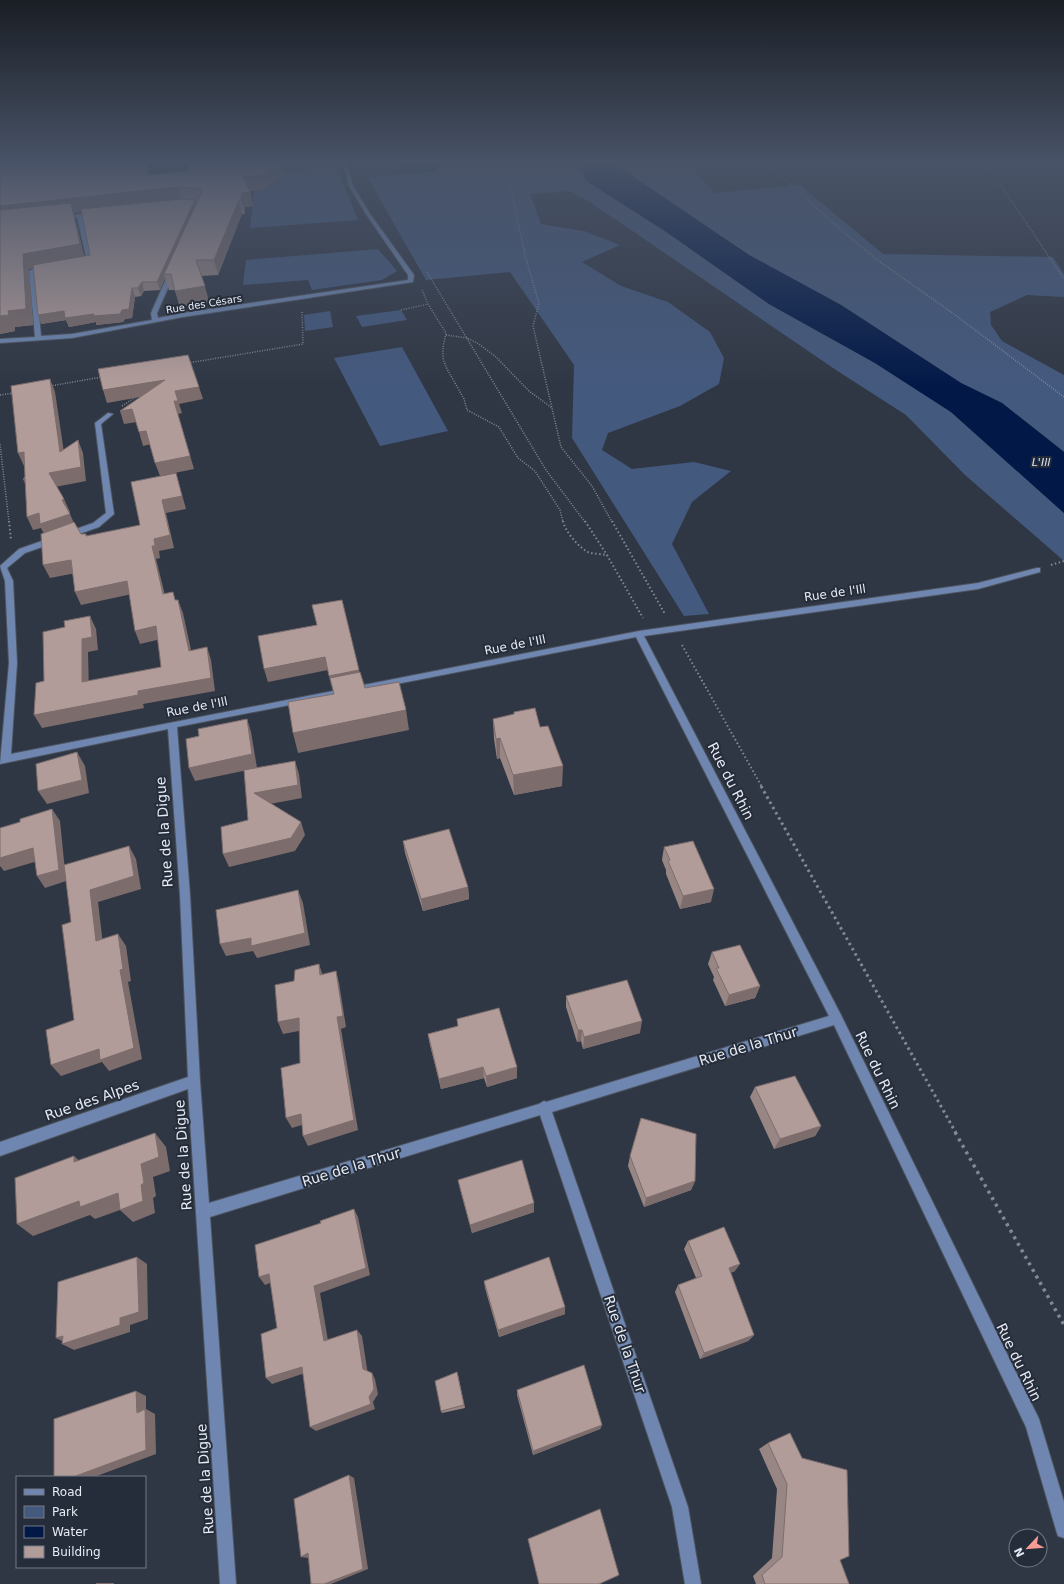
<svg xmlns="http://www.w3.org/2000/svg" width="1064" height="1584" font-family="'DejaVu Sans',sans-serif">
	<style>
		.green { fill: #44597e }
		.water { fill: #021948 }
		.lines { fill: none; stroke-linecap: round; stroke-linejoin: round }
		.minor-casing { stroke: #4d5460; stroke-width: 2 }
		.path-far3 { stroke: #828994; stroke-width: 1.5; stroke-dasharray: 1 1.5; stroke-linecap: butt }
		.path-far2 { stroke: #828994; stroke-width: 2; stroke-dasharray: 1.5 2.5; stroke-linecap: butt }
		.path-far1 { stroke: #828994; stroke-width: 3; stroke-dasharray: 2.5 3.5; stroke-linecap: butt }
		.path { stroke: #828994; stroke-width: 3.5; stroke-dasharray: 3 4.5; stroke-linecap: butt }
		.minor { fill: #6f87b0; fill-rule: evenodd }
		.wall { fill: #988684; fill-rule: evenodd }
		.shaded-wall { fill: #7c6d6c }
		.building { fill: #b19c9a; stroke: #7c6d6c }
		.labels { text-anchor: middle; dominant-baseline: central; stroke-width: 4; stroke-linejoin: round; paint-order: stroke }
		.far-street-label { font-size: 10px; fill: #e6ebf4; stroke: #262d3a }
		.far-water-label { font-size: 11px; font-style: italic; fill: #dbe4f5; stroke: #262d3a }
		.street-label { font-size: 12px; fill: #e6ebf4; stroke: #262d3a }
		.near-street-label { font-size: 14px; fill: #e6ebf4; stroke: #262d3a }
	</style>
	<rect width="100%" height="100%" fill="#303744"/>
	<g class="green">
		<polygon points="442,163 575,163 588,182 665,231 769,304 875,363 951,412 1064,513 1064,561 965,475 906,415 836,370 593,204 570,191 530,194 541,224 584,231 620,245 582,262 621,286 668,302 710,332 724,358 719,384 680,406 608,433 602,450 632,469 694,462 731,471 692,502 672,544 709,614 684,616 572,438 574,365 510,272 426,280 368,178 405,173 435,172"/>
		<polygon points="613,163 688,163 715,193 800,185 883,254 1053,257 1064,274 1064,297 1027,295 990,312 991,325 1002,341 1064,375 1064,452 1002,403 961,383 841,305 749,255"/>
		<polygon points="336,167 358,220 250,228 256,175"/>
		<polygon points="378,249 397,271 382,280 312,290 308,280 243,285 246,260"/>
		<polygon points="401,310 407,320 362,327 356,316"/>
		<polygon points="330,311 333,327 305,331 304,315"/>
		<polygon points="402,347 448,431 380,446 334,358"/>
	</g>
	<g class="water">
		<polygon points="399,163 442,163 435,172 405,173 397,166"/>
		<polygon points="575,163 613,163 749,255 841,305 961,383 1002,403 1064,452 1064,513 951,412 875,363 769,304 665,231 588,182"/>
	</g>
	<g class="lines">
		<defs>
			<g id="minor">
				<path d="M343 163H347L353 186 370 214 414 275 413 282 183 317 72 338 0 343V339L35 337 29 271C34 268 45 266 50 269L35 272 41 336 72 334 152 320 151 313 169 272 172 270 175 272 157 313 158 318 183 313 408 280V275L366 214 349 186Z"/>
				<polygon points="95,212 97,214 82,216 93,262 84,265 81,263 82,262 87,261 77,217 62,218 60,217"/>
				<path d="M108 413 113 414 101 424 114 514 99 527 25 553 7 568 13 581 17 663 11 754 639 631 978 583 1037 568H1040V572L978 589 644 636 841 1015 1039 1419 1064 1502V1538L1058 1536 1056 1530 1026 1427 834 1025 552 1112 688 1507 701 1584H685L672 1507 540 1115 210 1217 236 1584H220L188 1089 0 1156V1142L188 1077 180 895 168 729 0 764 9 663 5 581 0 566 19 549 93 523 106 513 95 423ZM636 637 829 1016 546 1102 544 1101 539 1104 209 1203 200 1081 190 895 177 727Z"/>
			</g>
		</defs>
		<use href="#minor" class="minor-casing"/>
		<g class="path-far3">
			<polyline points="505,163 526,259 539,303 533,326 561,447 592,486 612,522"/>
			<polyline points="767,163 841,230 876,259 954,314 1064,397"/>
			<polyline points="986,163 1064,279"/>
			<polyline points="427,272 546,470 585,522"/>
			<polyline points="422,290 428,304 446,333 443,347 443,358 446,367 464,399 467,410 499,427 518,458 535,471 560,510 563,522"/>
			<polyline points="401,310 428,304"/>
			<polyline points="446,335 467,338 479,344 496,357 529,391 552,408"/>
			<polyline points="188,363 303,344 302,311"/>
			<polyline points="50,386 102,377"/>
			<polyline points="0,395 14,393"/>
			<polyline points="122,406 136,397"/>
			<polyline points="0,444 9,522"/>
		</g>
		<g class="path-far2">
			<polyline points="9,521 11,540"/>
			<path d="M563 521C565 531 578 547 588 552 593 554 601 554 607 555L643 618"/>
			<polyline points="585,521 607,555"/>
			<polyline points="612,521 665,614"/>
			<polyline points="1051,565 1064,561"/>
			<polyline points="682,645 762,787"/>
		</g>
		<polyline class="path-far1" points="761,786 956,1133"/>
		<polyline class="path" points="955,1132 1064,1325"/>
		<use href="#minor" class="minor"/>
	</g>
	<g class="wall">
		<path d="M0 163H148L150 175 284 173 265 189 250 191 253 206 245 207V214H242L218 275 201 276 209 302 180 307 175 290H169L165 278 160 290 144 291 141 296 135 297 132 318 125 319 123 322 96 325V322L69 327 66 320 41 324 34 268 29 269 33 325 15 327V331L0 334ZM82 212 90 255 84 256 74 213Z"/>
		<polygon points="514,712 540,727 562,786 514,795 500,758 497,759 494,739 493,719 514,715"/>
		<polygon points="403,841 468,887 469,899 423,911 405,853"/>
		<polygon points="664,847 711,902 680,909 666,874 666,870 662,860"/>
		<polygon points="712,952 760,986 755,998 725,1006 713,980 714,977 708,964"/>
		<polygon points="566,996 640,1033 583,1049 581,1041 577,1042 566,1007"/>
		<polygon points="457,1019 517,1067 517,1078 487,1087 484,1078 441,1089 430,1045 428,1034 458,1026"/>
		<polygon points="755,1087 821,1126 815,1136 774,1149 750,1097"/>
		<polygon points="630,1156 695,1181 691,1190 644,1207 628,1166"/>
		<polygon points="458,1180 534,1212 472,1233 460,1189"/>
		<polygon points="688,1241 735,1271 730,1273 754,1335 748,1341 700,1359 675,1292 678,1285 696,1278 684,1249"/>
		<polygon points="484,1281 565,1307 565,1314 499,1337 485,1288"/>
		<polygon points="458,1375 465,1408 442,1413 441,1411"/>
		<polygon points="517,1390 602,1425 600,1429 533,1455 517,1395"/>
		<polygon points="768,1443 840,1560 849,1584 756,1584 753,1576 772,1558 777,1489 759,1449"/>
	</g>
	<g class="shaded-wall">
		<polygon points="146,163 148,163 152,190 148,175"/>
		<polygon points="276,163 282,163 284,173 265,189 246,191 243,177"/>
		<polygon points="178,187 182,202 74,213 85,260 29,269 33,325 15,327 15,331 0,334 0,206"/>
		<polygon points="250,192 253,206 245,207 245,214 241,199 242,193"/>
		<polygon points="195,200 197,208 164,274 165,278 160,290 157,282"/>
		<polygon points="239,200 242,214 218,275 214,260"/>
		<polygon points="142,282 144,291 141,296 138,288"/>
		<polygon points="205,286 209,302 180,307 175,291"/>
		<polygon points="132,288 135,297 132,318 125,319 123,322 96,325 96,322 69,327 66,320 41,324 38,315"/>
		<polygon points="50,379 55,392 66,466 60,452"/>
		<polygon points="165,380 168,392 107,403 103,390"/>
		<polygon points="199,387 203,399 179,404 182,413 178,414 194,469 160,476 155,463 174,401 175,391"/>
		<polygon points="132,409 137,422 124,424 120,411"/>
		<polygon points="146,431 151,444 143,446 139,432"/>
		<polygon points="78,440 83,453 86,481 55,487 49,473"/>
		<polygon points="24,452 30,465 24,466 18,453"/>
		<polygon points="176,473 186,509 166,513 174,548 159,551 160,558 156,559 168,607 163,594 152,546 154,539 162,500"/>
		<polygon points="25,478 29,492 23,479"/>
		<polygon points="64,499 70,512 67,513 62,500"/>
		<polygon points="39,513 70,514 76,528 46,538 41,528 33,530 27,517"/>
		<polygon points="71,560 76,573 50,578 43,565"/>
		<polygon points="127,581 132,594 81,605 75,592"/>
		<polygon points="178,600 183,613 194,664 189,651"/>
		<polygon points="90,616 96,629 98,650 88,652 89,695 82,682 82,639"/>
		<polygon points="156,626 161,639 140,644 135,631"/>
		<polygon points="207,647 211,660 215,691 143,704 144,708 42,728 34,715 138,691"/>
		<polygon points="325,657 328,670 268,682 264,669"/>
		<polygon points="359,670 362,684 330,678 332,690 329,676"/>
		<polygon points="406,710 409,730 298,753 293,733"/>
		<polygon points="247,719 251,732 257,768 195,781 189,768"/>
		<polygon points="500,738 500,758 497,759 496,739"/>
		<polygon points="77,752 85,766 89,793 47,804 38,791"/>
		<polygon points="295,761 299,774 302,798 259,806 254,793"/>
		<polygon points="563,766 562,786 514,795 513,775"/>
		<polygon points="52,809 60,821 66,881 45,888 37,876"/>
		<polygon points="301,822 305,835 295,851 229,867 223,854"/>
		<polygon points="129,846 136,859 141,889 98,902 104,953 96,941 90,890"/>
		<polygon points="33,848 41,860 4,871 0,866 0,858"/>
		<polygon points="468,887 469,899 423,911 421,899"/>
		<polygon points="714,889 711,902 680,909 683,896"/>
		<polygon points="298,890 303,903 310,945 257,958 253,951 226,956 220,944"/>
		<polygon points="118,934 126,946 131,981 128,982 142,1059 109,1071 102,1062 61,1076 51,1065 120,970"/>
		<polygon points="319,964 323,976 320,975"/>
		<polygon points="336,971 339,983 346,1027 341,1029 358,1130 308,1146 303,1136"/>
		<polygon points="760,986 755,998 725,1006 729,995"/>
		<polygon points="299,1018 304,1030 283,1034 278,1022"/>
		<polygon points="642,1021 640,1033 583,1049 584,1037"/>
		<polygon points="578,1030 582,1030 581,1041 577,1042"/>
		<polygon points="483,1067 484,1078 441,1089 439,1079"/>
		<polygon points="517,1067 517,1078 487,1087 486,1076"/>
		<polygon points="301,1114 305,1124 292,1128 286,1118"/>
		<polygon points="821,1126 815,1136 774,1149 780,1139"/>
		<polygon points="155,1133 166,1147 170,1171 153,1177 156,1196 153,1198 155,1213 133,1222 120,1210 95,1219 90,1215 33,1236 17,1224 79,1201 141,1185 141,1164"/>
		<polygon points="74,1156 88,1169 74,1162"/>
		<polygon points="695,1181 691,1190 644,1207 646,1198"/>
		<polygon points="534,1203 534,1212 472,1233 470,1225"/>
		<polygon points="354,1209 358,1217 370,1275 320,1293 329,1347 324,1341 314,1286"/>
		<polygon points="137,1257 147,1264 148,1319 130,1325 130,1332 74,1350 62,1344 66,1343 56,1338 120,1318"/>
		<polygon points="740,1264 735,1271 724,1275 729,1268"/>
		<polygon points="269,1274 275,1281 265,1285 259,1277"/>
		<polygon points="565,1307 565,1314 499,1337 498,1330"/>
		<polygon points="357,1330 362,1336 368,1375 363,1369"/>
		<polygon points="754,1335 748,1341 700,1359 704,1353"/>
		<polygon points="302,1367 308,1372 272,1384 266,1378"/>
		<polygon points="372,1373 375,1379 378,1394 373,1402 375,1409 316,1431 310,1427 369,1397"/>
		<polygon points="136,1391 146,1396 146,1409 155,1414 156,1454 94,1477 73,1477 137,1413"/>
		<polygon points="602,1425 600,1429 533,1455 533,1451"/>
		<polygon points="349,1475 354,1478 368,1569 331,1584 324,1584"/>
		<polygon points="308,1553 314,1554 308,1558 301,1557"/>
		<rect x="96" y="1583" width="18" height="1"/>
	</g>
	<g class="building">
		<polygon points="0,163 146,163 148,175 190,171 188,163 276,163 262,175 243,177 250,192 242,193 241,199 239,200 214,260 196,260 205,286 175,291 171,274 164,274 202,191 201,189 178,187 0,206"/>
		<polygon points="180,199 195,200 157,282 142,282 138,288 132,288 129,309 122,310 120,314 93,316 94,314 65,318 64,311 38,315 33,265 90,255 81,209"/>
		<polygon points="71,203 80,244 23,254 26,309 8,311 9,315 0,316 0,210"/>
		<polygon points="188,355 199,387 175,391 178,401 174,401 190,456 155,463 146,431 139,432 132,409 120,411 165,380 103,390 98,369"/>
		<polygon points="50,379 60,452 78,440 81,467 49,473 64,499 62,500 70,514 40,524 39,513 27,517 25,478 23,479 25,477 24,452 18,453 11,386"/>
		<polygon points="176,473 182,496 162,500 170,535 154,539 155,546 152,546 163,594 173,592 175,600 178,600 189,651 207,647 211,678 138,691 138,695 34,715 36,683 44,681 43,632 65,627 64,621 90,616 92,637 82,639 82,682 161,667 156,626 135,631 127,581 75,592 71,560 43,565 41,534 74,522 81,534 86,534 86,536 140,525 131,482"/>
		<polygon points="342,600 359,670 329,676 325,657 264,669 258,636 317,625 312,605"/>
		<polygon points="360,672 365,688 399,682 406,710 293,733 288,702 334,694 330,678"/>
		<polygon points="535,708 540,727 548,726 563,766 513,775 500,738 496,739 493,719 514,714 514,712"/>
		<polygon points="247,719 252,754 189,768 186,739 199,736 198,729"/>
		<polygon points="77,752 82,780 38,791 36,764"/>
		<polygon points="295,761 298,785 254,793 301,822 291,838 223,854 221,827 248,820 244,770"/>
		<polygon points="52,809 59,870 37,876 33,848 0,858 0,828 20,822 20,819"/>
		<polygon points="449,829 468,887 421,899 403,841"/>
		<polygon points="693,841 714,889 683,896 668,861 670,860 664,847"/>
		<polygon points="129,846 134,876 90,890 96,941 118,934 123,969 120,970 134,1048 100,1060 99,1049 51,1065 46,1030 74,1020 62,925 71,922 64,865"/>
		<polygon points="298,890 305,933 251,946 251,938 220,944 216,910"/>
		<polygon points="740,945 760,986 729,995 716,968 719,968 712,952"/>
		<polygon points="319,964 320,975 336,971 343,1016 337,1017 354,1120 303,1136 301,1114 286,1118 281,1068 300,1063 299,1018 278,1022 275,985 294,981 295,970"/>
		<polygon points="627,980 642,1021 584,1037 582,1030 578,1030 566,996"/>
		<polygon points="499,1008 517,1067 486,1076 483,1067 439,1079 428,1034 458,1026 457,1019"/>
		<polygon points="795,1076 821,1126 780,1139 755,1087"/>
		<polygon points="641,1118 696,1134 695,1181 646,1198 630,1156"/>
		<polygon points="155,1133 159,1157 141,1164 144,1183 141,1185 143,1201 120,1210 118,1193 80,1207 79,1201 17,1224 15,1178 74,1156 74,1162"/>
		<polygon points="522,1160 534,1203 470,1225 458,1180"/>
		<polygon points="354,1209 366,1268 314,1286 324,1341 357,1330 363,1369 372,1373 374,1389 369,1397 371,1404 310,1427 302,1367 266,1378 261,1334 277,1328 269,1274 259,1277 255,1245 321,1223 320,1221"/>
		<polygon points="724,1227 740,1264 729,1268 754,1335 704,1353 678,1285 702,1276 688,1241"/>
		<polygon points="137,1257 139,1312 120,1318 120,1325 62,1344 63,1336 56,1338 58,1282"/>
		<polygon points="549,1257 565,1307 498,1330 484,1281"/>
		<polygon points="584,1365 602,1425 533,1451 517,1390"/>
		<polygon points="457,1372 464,1405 441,1411 435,1381"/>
		<polygon points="136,1391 137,1413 145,1409 146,1450 73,1477 54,1477 54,1419"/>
		<polygon points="790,1433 802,1458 847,1470 849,1556 840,1560 849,1584 765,1584 762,1575 782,1557 787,1484 768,1443"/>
		<polygon points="349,1475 363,1569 324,1584 311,1584 308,1553 301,1557 294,1499"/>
		<polygon points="600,1509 619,1575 599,1584 539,1584 528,1539"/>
	</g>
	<linearGradient id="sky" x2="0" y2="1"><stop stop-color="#1a1e25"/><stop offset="0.42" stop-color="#485367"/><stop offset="1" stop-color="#485367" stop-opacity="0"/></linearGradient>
	<rect width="1064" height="385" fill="url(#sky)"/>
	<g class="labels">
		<g class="far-street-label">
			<text transform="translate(204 304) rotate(-9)">Rue des Césars</text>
		</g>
		<g class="far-water-label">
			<text x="1041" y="462">L'Ill</text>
		</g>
		<g class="street-label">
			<text transform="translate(835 593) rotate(-8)">Rue de l'Ill</text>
			<text transform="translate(515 645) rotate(-11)">Rue de l'Ill</text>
			<text transform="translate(197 707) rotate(-11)">Rue de l'Ill</text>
		</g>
		<g class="near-street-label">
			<text transform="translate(731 781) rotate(63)">Rue du Rhin</text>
			<text transform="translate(164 832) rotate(-94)">Rue de la Digue</text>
			<text transform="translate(748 1046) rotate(-17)">Rue de la Thur</text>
			<text transform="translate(878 1070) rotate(64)">Rue du Rhin</text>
			<text transform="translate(92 1100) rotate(-19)">Rue des Alpes</text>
			<text transform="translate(183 1155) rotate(-94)">Rue de la Digue</text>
			<text transform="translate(351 1167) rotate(-17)">Rue de la Thur</text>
			<text transform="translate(625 1344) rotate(71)">Rue de la Thur</text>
			<text transform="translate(1019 1362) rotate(64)">Rue du Rhin</text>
			<text transform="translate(205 1479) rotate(-94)">Rue de la Digue</text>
		</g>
	</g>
	<rect x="16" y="1476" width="130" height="92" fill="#262d3a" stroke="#737984"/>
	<rect x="24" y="1489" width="20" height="6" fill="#6f87b0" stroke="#737984"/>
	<text x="52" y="1496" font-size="12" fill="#e6ebf4">Road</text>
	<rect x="24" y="1506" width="20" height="12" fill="#44597e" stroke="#737984"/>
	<text x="52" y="1516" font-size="12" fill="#e6ebf4">Park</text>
	<rect x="24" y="1526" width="20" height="12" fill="#021948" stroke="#737984"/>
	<text x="52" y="1536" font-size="12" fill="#e6ebf4">Water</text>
	<rect x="24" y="1546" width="20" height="12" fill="#b19c9a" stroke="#737984"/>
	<text x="52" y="1556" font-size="12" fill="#e6ebf4">Building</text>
	<g transform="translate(1028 1548) rotate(244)"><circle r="19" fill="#262d3a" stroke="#737984"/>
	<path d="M0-3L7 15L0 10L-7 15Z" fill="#f59b96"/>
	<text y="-6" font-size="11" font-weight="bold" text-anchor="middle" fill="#e6ebf4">N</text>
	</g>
</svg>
